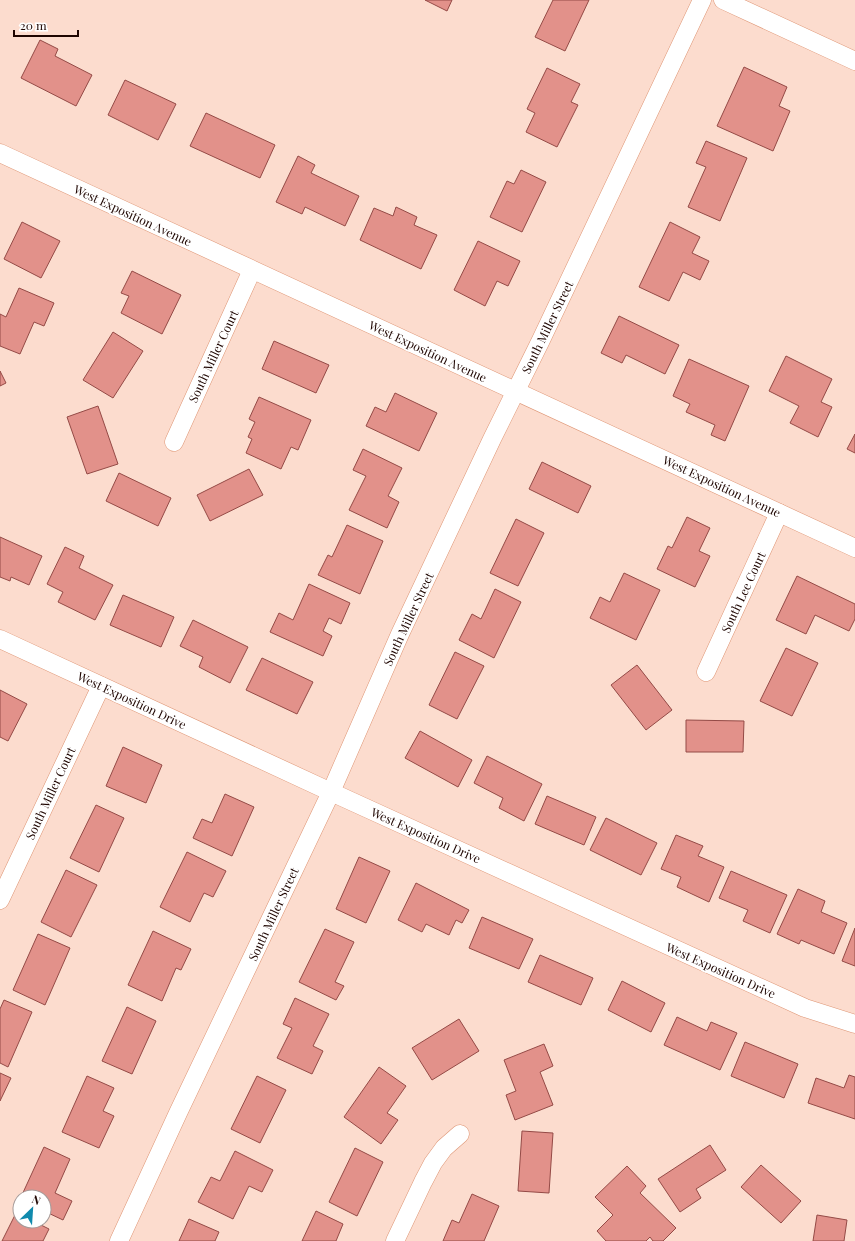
<svg xmlns="http://www.w3.org/2000/svg" width="855" height="1241" font-family="'Playfair Display',serif">
	<style>
		.building { fill: #e2918a; stroke: #944a46 }
		.lines { fill: none; stroke-linecap: round; stroke-linejoin: round }
		.minor-casing { stroke: #de9574; stroke-width: 19 }
		.minor { stroke: #fff; stroke-width: 18 }
		.labels { text-anchor: middle; dominant-baseline: central; stroke-width: 3.5; stroke-linejoin: round; paint-order: stroke }
		.street-label { font-size: 12px; fill: #1e0500; stroke: #fff }
	</style>
	<rect width="100%" height="100%" fill="#fcdcce"/>
	<g class="building">
		<polygon points="425,0 452,0 447,11"/>
		<polygon points="553,0 589,0 565,51 535,37"/>
		<polygon points="40,40 58,49 55,56 92,75 76,106 21,78"/>
		<polygon points="744,67 787,87 779,106 790,111 773,151 717,126"/>
		<polygon points="547,68 580,84 571,102 578,105 557,147 526,132 535,113 527,109"/>
		<polygon points="125,80 176,104 158,140 108,115"/>
		<polygon points="206,113 275,145 260,178 190,146"/>
		<polygon points="706,141 747,158 720,221 688,207 706,167 696,163"/>
		<polygon points="298,156 315,165 311,173 359,196 345,226 305,207 302,214 276,202"/>
		<polygon points="521,170 546,182 522,232 490,217 507,181 514,184"/>
		<polygon points="396,207 417,217 414,225 437,235 421,269 360,240 374,208 393,216"/>
		<polygon points="22,222 60,241 41,278 4,259"/>
		<polygon points="670,222 700,237 692,253 709,261 700,280 683,272 669,301 639,287"/>
		<polygon points="478,241 520,261 508,286 497,281 485,306 454,290"/>
		<polygon points="132,271 181,295 162,334 121,313 129,296 121,293"/>
		<polygon points="19,288 54,303 44,326 34,322 20,354 0,346 0,314 6,317"/>
		<polygon points="619,316 679,345 665,374 626,355 622,363 601,353"/>
		<polygon points="113,332 143,351 113,398 83,380"/>
		<polygon points="274,341 329,365 316,393 262,369"/>
		<polygon points="786,356 832,379 821,402 832,407 818,437 790,423 799,406 769,391"/>
		<polygon points="689,359 749,386 725,441 711,435 715,425 686,412 690,404 673,396"/>
		<polygon points="0,371 6,383 0,386"/>
		<polygon points="395,393 437,413 419,451 366,426 375,407 386,412"/>
		<polygon points="259,397 311,420 298,450 291,447 281,469 246,453 252,439 248,437 255,422 249,419"/>
		<polygon points="98,406 118,464 87,474 67,417"/>
		<polygon points="855,434 855,453 847,449"/>
		<polygon points="363,449 402,468 388,496 399,502 387,528 349,510 366,476 353,470"/>
		<polygon points="542,462 591,486 578,513 529,489"/>
		<polygon points="249,469 263,495 210,521 197,495"/>
		<polygon points="119,473 171,498 158,526 106,501"/>
		<polygon points="687,517 710,528 699,551 710,556 695,587 657,569 668,546 672,548"/>
		<polygon points="516,519 544,533 518,586 490,573"/>
		<polygon points="347,525 383,541 360,594 318,575 328,555 332,557"/>
		<polygon points="0,537 42,556 29,585 11,577 10,581 0,577"/>
		<polygon points="65,547 84,556 79,568 113,585 95,620 58,602 63,592 47,584"/>
		<polygon points="624,573 660,590 636,640 590,618 600,597 610,602"/>
		<polygon points="797,576 855,604 855,619 849,631 815,615 806,634 776,620"/>
		<polygon points="309,584 350,603 341,624 329,618 323,631 332,636 323,656 270,632 279,613 293,620"/>
		<polygon points="495,589 521,602 494,658 459,640 472,614 481,619"/>
		<polygon points="123,595 174,617 161,647 110,625"/>
		<polygon points="193,620 248,647 230,683 199,667 203,657 180,646"/>
		<polygon points="786,648 818,663 792,716 760,701"/>
		<polygon points="455,652 484,666 457,719 429,705"/>
		<polygon points="262,658 313,682 297,714 246,690"/>
		<polygon points="637,665 672,710 646,730 611,685"/>
		<polygon points="0,690 27,704 8,741 0,737"/>
		<polygon points="686,720 744,721 743,752 686,752"/>
		<polygon points="420,731 472,760 458,787 405,758"/>
		<polygon points="123,747 162,765 146,803 106,786"/>
		<polygon points="487,756 542,784 524,821 499,808 503,798 474,783"/>
		<polygon points="225,794 254,807 232,856 193,838 202,819 212,823"/>
		<polygon points="547,796 596,817 584,845 535,824"/>
		<polygon points="96,805 124,818 99,872 70,858"/>
		<polygon points="606,818 657,843 641,875 590,850"/>
		<polygon points="676,835 703,846 698,856 724,867 709,902 677,887 681,877 661,869"/>
		<polygon points="187,852 226,871 213,897 204,893 190,922 160,907"/>
		<polygon points="359,857 390,871 366,923 336,909"/>
		<polygon points="66,870 97,885 71,937 41,922"/>
		<polygon points="731,871 787,895 770,933 743,921 748,910 719,898"/>
		<polygon points="416,883 469,910 462,923 456,920 449,935 426,924 422,932 398,920"/>
		<polygon points="798,889 825,901 821,912 847,923 834,954 801,940 799,944 777,934"/>
		<polygon points="482,917 533,939 519,969 469,948"/>
		<polygon points="855,928 855,966 842,961"/>
		<polygon points="325,929 354,942 335,982 344,986 336,1000 299,982"/>
		<polygon points="153,931 191,949 181,970 176,968 162,1001 128,985"/>
		<polygon points="38,934 70,948 45,1005 13,990"/>
		<polygon points="540,955 593,978 581,1005 528,982"/>
		<polygon points="622,981 665,1003 651,1032 608,1010"/>
		<polygon points="295,998 329,1014 313,1046 323,1051 312,1074 277,1058 292,1028 283,1024"/>
		<polygon points="4,1000 32,1012 8,1067 0,1063 0,1009"/>
		<polygon points="127,1007 156,1021 132,1074 102,1061"/>
		<polygon points="677,1017 707,1031 711,1022 737,1033 720,1070 664,1045"/>
		<polygon points="459,1019 479,1051 432,1080 412,1048"/>
		<polygon points="745,1042 798,1064 784,1098 731,1076"/>
		<polygon points="544,1044 553,1066 540,1072 553,1105 515,1120 506,1095 516,1091 504,1060"/>
		<polygon points="379,1067 406,1086 387,1113 398,1120 381,1144 344,1117"/>
		<polygon points="0,1073 11,1078 0,1101"/>
		<polygon points="849,1075 855,1077 855,1119 808,1103 816,1078 844,1088"/>
		<polygon points="87,1076 114,1088 103,1111 114,1116 99,1148 62,1132"/>
		<polygon points="257,1076 286,1090 260,1143 231,1129"/>
		<polygon points="522,1131 553,1133 549,1193 518,1191"/>
		<polygon points="710,1145 726,1170 696,1189 701,1198 680,1212 658,1179"/>
		<polygon points="44,1147 70,1159 55,1193 72,1201 63,1220 44,1211 44,1197 21,1197"/>
		<polygon points="355,1148 383,1162 357,1216 329,1202"/>
		<polygon points="235,1151 273,1170 262,1192 249,1186 233,1219 198,1202 211,1177 220,1181"/>
		<polygon points="761,1165 801,1201 781,1223 741,1187"/>
		<polygon points="627,1166 646,1186 640,1193 676,1228 663,1241 653,1241 650,1237 646,1241 606,1241 597,1231 613,1215 595,1197"/>
		<polygon points="472,1194 499,1206 484,1241 443,1241 452,1220 459,1223"/>
		<polygon points="316,1211 343,1224 336,1241 302,1241"/>
		<polygon points="16,1213 20,1215 20,1221 33,1221 49,1229 43,1241 2,1241"/>
		<polygon points="817,1215 847,1220 844,1241 813,1241"/>
		<polygon points="189,1219 219,1232 215,1241 179,1241"/>
	</g>
	<g class="lines">
		<defs>
			<g id="minor">
				<polyline points="723,0 855,61"/>
				<polyline points="0,153 855,548"/>
				<polyline points="174,442 252,270"/>
				<polyline points="0,639 331,792 805,1008 855,1024"/>
				<polyline points="706,672 779,513"/>
				<polyline points="0,900 101,686"/>
				<polyline points="119,1241 178,1113 331,792 400,634 492,439 541,340 702,0"/>
				<polyline points="395,1241 423,1182 433,1163 444,1148 460,1134"/>
			</g>
		</defs>
		<use href="#minor" class="minor-casing"/>
		<use href="#minor" class="minor"/>
	</g>
	<g class="labels">
		<g class="street-label">
			<text transform="translate(133 215) rotate(25)">West Exposition Avenue</text>
			<text transform="translate(547 327) rotate(-64)">South Miller Street</text>
			<text transform="translate(428 351) rotate(25)">West Exposition Avenue</text>
			<text transform="translate(213 356) rotate(-65)">South Miller Court</text>
			<text transform="translate(722 486) rotate(25)">West Exposition Avenue</text>
			<text transform="translate(743 592) rotate(-65)">South Lee Court</text>
			<text transform="translate(408 619) rotate(-65)">South Miller Street</text>
			<text transform="translate(132 700) rotate(25)">West Exposition Drive</text>
			<text transform="translate(50 793) rotate(-65)">South Miller Court</text>
			<text transform="translate(426 835) rotate(24)">West Exposition Drive</text>
			<text transform="translate(273 914) rotate(-65)">South Miller Street</text>
			<text transform="translate(721 970) rotate(24)">West Exposition Drive</text>
		</g>
	</g>
	<g transform="translate(32 1209) rotate(25)"><circle r="19" fill="#ffffff" stroke="#a59b99"/>
	<path d="M0-3L7 15L0 10L-7 15Z" fill="#108aad"/>
	<text y="-6" font-size="11" font-weight="bold" text-anchor="middle" fill="#1e0500">N</text>
	</g>
	<path d="M14 30v6h64v-6" fill="none" stroke="#1e0500" stroke-width="2"/>
	<text x="20" y="30" font-size="12" fill="#1e0500" stroke="#ffffff" stroke-width="3" paint-order="stroke">20 m</text>
</svg>
